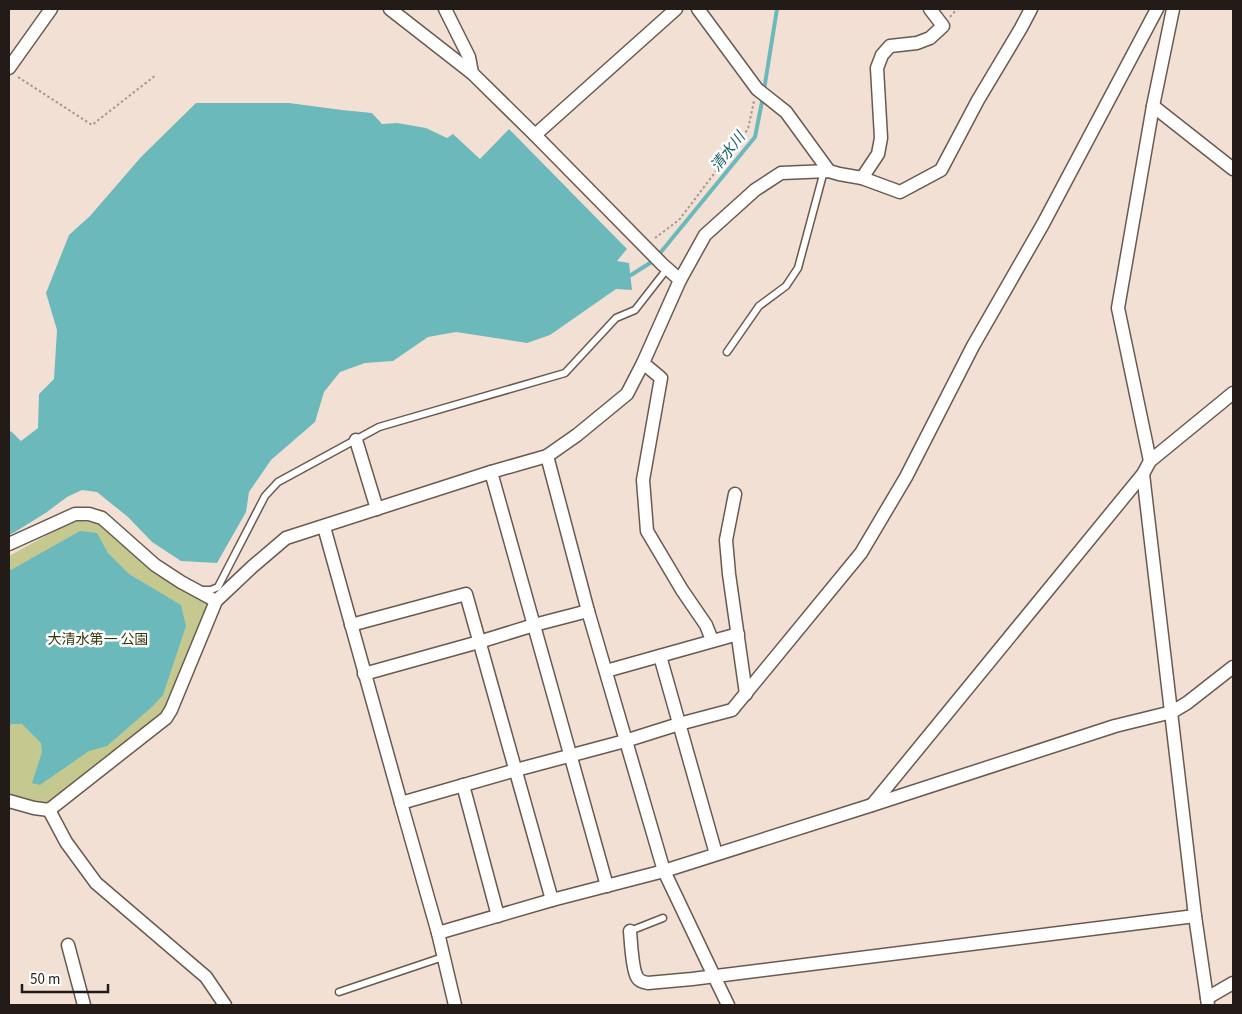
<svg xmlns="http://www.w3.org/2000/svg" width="1242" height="1014" font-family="'Source Sans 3','Noto Sans JP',sans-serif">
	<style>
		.green { fill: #c5c98f }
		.water { fill: #6cb9bc }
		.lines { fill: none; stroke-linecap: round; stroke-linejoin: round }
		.stream { stroke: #6cb9bc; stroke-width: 4 }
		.service-casing { stroke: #695a50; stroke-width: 9 }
		.minor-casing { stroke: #695a50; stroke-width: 15 }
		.path { stroke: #a6978f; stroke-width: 2; stroke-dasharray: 2.5 2.5; stroke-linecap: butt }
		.service { stroke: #fff; stroke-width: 6 }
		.minor { stroke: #fff; stroke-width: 12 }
		.labels { text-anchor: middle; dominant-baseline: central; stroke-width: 5; stroke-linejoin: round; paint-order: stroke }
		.park-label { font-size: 14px; fill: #353608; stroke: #fff }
		.water-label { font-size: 15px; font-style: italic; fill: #1a5c5f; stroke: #fff }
	</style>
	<rect width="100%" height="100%" fill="#f3e0d5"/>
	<polygon class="green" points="82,521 102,525 147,565 208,604 168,709 48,805 9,797 9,556 71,522"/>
	<g class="water">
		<polygon points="196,103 289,103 342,110 372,113 382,124 397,123 426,128 447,138 453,134 480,159 509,129 627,249 617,261 629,263 632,290 616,289 550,335 527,343 456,332 428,337 393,361 365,363 340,372 324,392 315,422 271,460 249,492 246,512 217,563 181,561 152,542 128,517 97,492 82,490 67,497 47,512 15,532 9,535 9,433 11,431 21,441 38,428 39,394 54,379 57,330 46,293 69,235 90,216 141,157"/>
		<polygon points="80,531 97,533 108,553 129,574 181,605 186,626 163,695 153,706 107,746 89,751 40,785 32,783 42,752 41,743 22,724 13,724 9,725 9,571"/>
	</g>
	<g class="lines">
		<g class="stream">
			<polyline points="764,90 777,9"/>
			<polyline points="631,275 650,263 661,252 755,137 763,97"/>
		</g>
		<defs>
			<g id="service">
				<polyline points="727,352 759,306 786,286 798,268 824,171"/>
				<polyline points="202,590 211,590 218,587 265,496 278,482 379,427 565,373 616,318 635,310 667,269"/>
				<polyline points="630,931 663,918"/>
				<polyline points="339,992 443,957"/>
			</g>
			<g id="minor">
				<polyline points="390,9 472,73 535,135 662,264 680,280"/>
				<polyline points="445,9 469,57 472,73"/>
				<polyline points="698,9 757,89 786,112 829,171"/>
				<polyline points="9,68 51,9"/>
				<polyline points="1153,106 1233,169"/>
				<polyline points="535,135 676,9"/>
				<polyline points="862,178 878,154 881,138 877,68 882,55 890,46 917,43 930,38 943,26 930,9"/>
				<polyline points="643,363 661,378 643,480 647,531 682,590 706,625 712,640"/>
				<polyline points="356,440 377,509"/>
				<polyline points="547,456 588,611 664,871 714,976 728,1005"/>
				<polyline points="1150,461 1118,308 1153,106 1173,9"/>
				<polyline points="491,472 607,886"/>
				<polyline points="1143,474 1195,916 1208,1005"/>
				<polyline points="735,494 726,540 729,574 746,694"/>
				<polyline points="324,527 401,803"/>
				<polyline points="9,544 75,514 89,514 102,518 155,565 181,582 216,601"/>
				<polyline points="351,625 466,594 552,900"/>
				<polyline points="660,656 716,854"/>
				<polyline points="606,671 738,634"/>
				<polyline points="364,674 479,642 534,625 588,611"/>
				<polyline points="463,785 498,916"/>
				<polyline points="9,801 34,808 49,810 166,718 171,710 216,601 252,567 286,538 491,472 547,456 577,435 627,394 643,363 680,280 705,235 755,190 781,173 829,171 839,174 862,178 900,192 941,170 978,100 1021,28 1031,9"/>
				<polyline points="872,805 1143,474 1150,461 1233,393"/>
				<polyline points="49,810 66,842 96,883 206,977 225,1005"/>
				<path d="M630 931C631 942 632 969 637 977 639 981 643 982 648 983L692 979 1195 916"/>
				<polyline points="438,933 552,900 664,871 872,805 1115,726 1172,712 1187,703 1233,667"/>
				<polyline points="68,945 84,1005"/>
				<polyline points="1207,998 1233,983"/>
				<polyline points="455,1005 438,933 401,803 516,770 625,741 679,724 732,710 861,553 906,477 973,346 1043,224 1157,9"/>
			</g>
		</defs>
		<use href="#service" class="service-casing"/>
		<use href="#minor" class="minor-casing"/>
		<g class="path">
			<polyline points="950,17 957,9"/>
			<polyline points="18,77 92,125 156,75"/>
			<polyline points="655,238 679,220 748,129 754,101"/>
		</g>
		<use href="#service" class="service"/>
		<use href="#minor" class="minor"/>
	</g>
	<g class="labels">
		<g class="park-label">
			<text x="98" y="640">大清水第一 公園</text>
		</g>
		<g class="water-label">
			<text transform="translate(728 152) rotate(-52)">清水川</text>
		</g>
	</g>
	<rect width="1242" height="1014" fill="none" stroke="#221b17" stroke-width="20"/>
	<path d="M22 984v8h86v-8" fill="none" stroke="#221b17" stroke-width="2.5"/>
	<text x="30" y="984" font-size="15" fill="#221b17" stroke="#ffffff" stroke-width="4" paint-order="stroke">50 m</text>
</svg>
